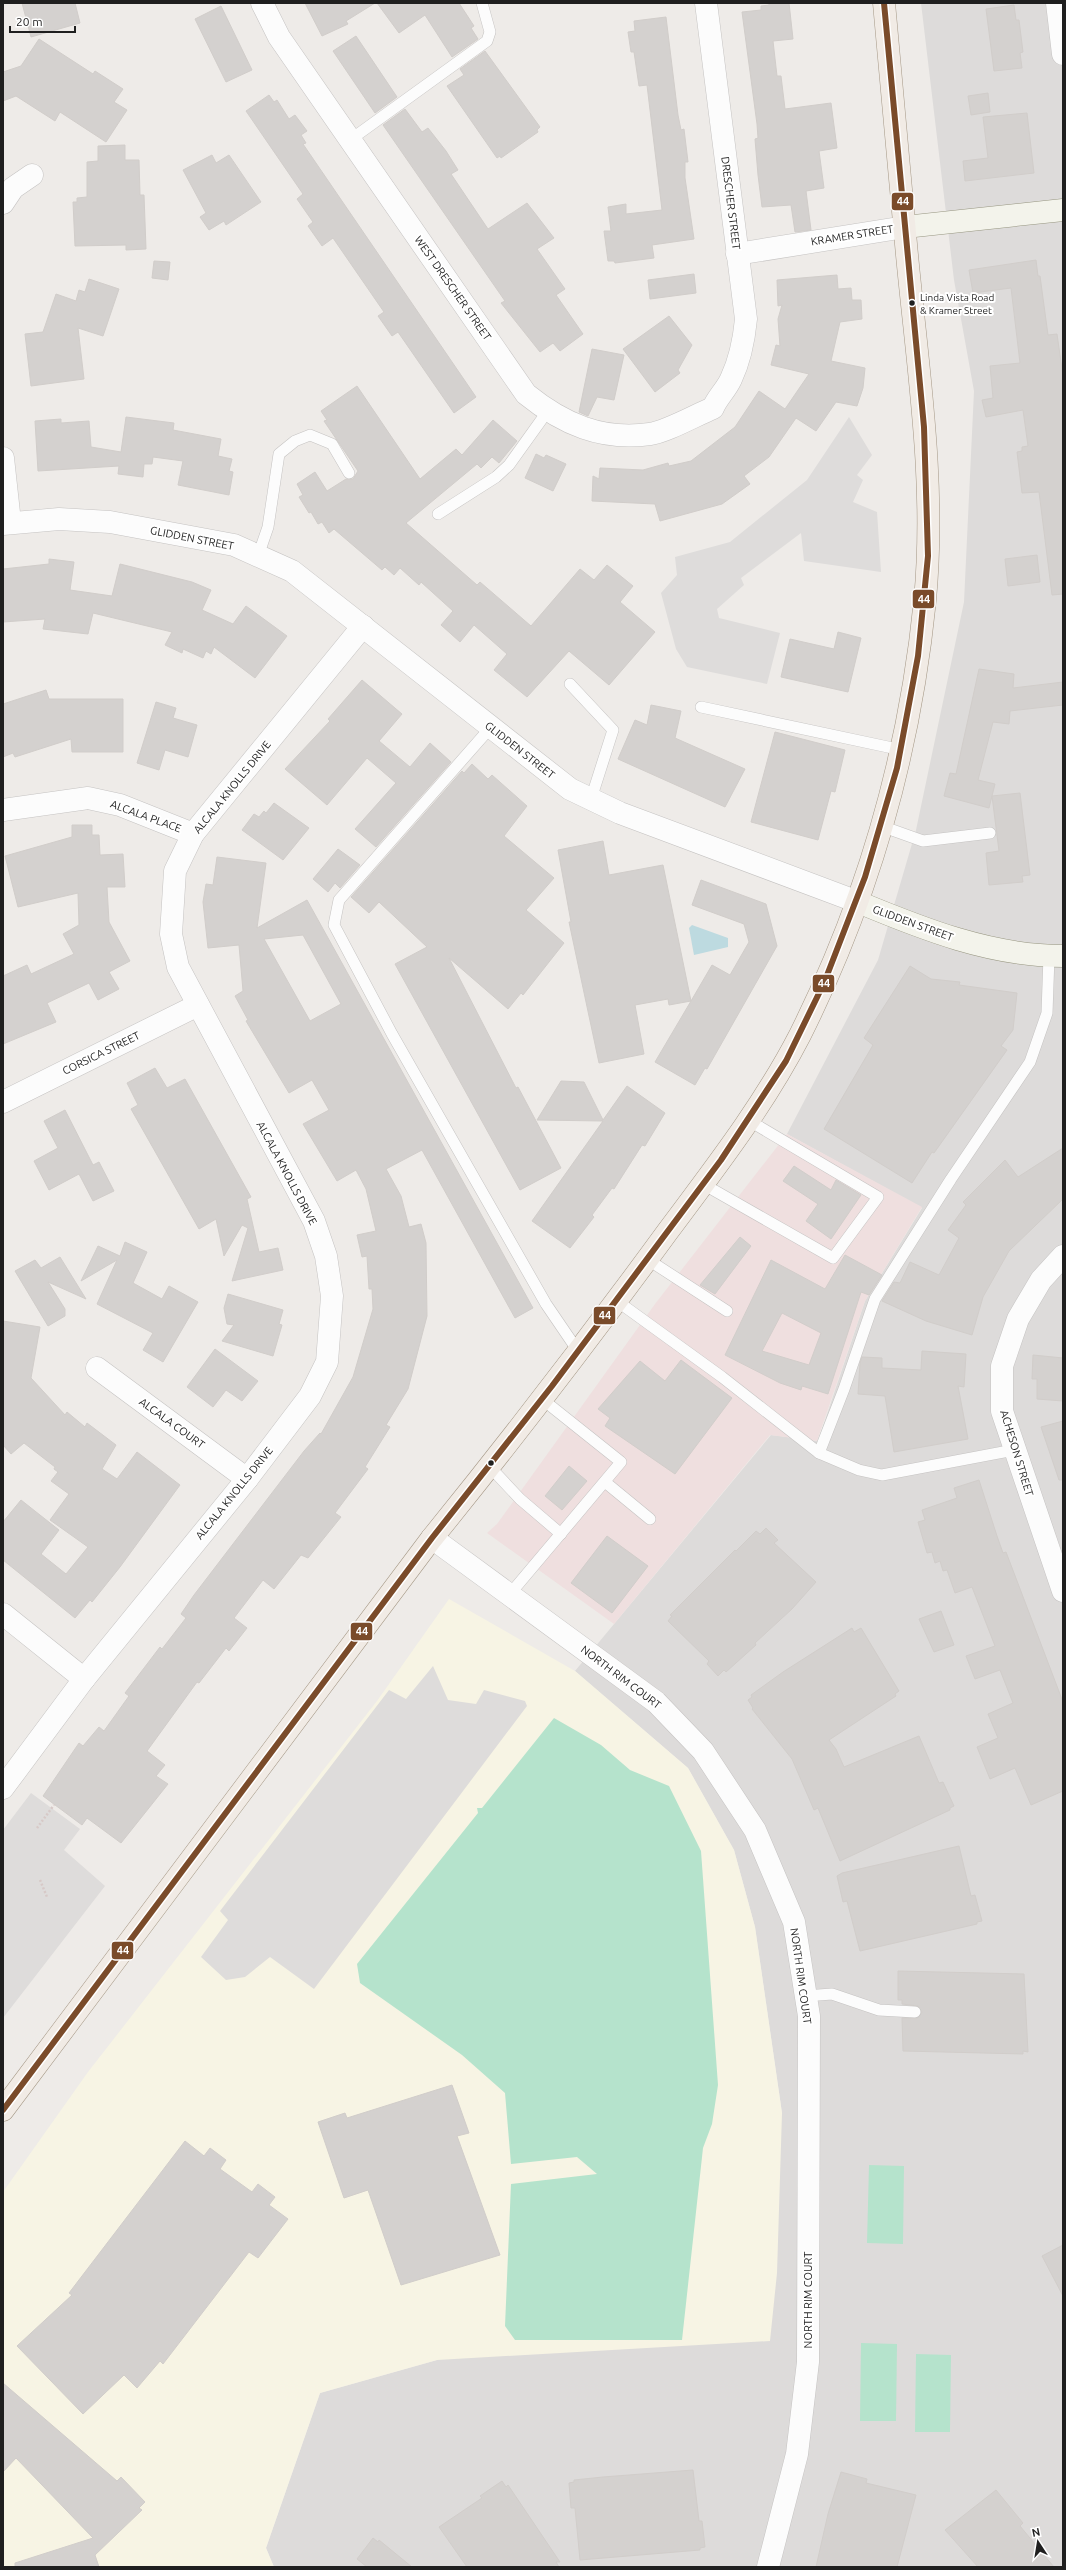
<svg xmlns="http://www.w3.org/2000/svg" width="1066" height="2570" font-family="Ubuntu,sans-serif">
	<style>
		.residential { fill: #dddbda }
		.commercial { fill: #efdfdf }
		.education { fill: #f7f4e4 }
		.pitch { fill: #b5e3cc }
		.parking { fill: #dedcdb }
		.water { fill: #bddae0 }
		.building { fill: #d4d1cf; stroke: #d1cdca; fill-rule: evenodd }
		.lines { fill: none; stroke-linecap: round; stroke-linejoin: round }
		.lane-casing { stroke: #c5c3c2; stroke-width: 12 }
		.street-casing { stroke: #c5c3c2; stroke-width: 23 }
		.secondary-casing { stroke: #979681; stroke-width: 23 }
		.primary-casing { stroke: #a49785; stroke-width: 23 }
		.path { stroke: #d7c9c7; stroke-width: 2.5; stroke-dasharray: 2 2; stroke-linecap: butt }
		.lane { stroke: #fcfcfc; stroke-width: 11 }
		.street { stroke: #fcfcfc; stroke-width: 22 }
		.secondary { stroke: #f3f3eb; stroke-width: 22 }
		.primary { stroke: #f1ebe5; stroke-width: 22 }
		.bus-1-casing { stroke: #fff; stroke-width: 9 }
		.bus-1 { stroke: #7a4b2a; stroke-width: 6 }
		.bus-dot { fill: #1f1f1f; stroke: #fff; stroke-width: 1.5 }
		.labels { text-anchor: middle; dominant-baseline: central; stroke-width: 4; stroke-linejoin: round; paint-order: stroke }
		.bus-label { font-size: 10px; fill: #1f1f1f; stroke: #fff; text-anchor: start }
		.street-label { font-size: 11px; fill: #1f1f1f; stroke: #fff }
		.line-badge { stroke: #fff; stroke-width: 1.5 }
		.badge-label { font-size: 11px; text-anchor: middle; font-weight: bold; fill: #fff }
	</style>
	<rect width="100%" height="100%" fill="#eeebe8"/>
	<polygon class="residential" points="921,3 1063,3 1063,2567 274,2567 266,2548 320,2393 437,2360 782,2113 755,1927 734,1850 688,1768 575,1671 771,1435 818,1441 865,1301 922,1208 787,1134 878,960 916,830 964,602 974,391 954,280"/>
	<polygon class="commercial" points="787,1134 922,1207 865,1301 817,1441 770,1435 614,1624 487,1533 497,1524 655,1304"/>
	<polygon class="education" points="449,1599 575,1671 688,1768 734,1850 755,1927 782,2113 777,2273 770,2341 437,2360 320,2393 266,2548 274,2567 3,2567 3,2192 88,2072 377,1701"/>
	<g class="pitch">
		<polygon points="554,1718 601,1745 630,1770 669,1786 701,1851 718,2085 712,2124 703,2148 682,2340 515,2340 505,2326 511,2184 597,2174 577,2157 511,2164 505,2093 462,2055 360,1983 357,1964 478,1813 477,1808 482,1808"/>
		<polygon points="869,2165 904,2166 903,2244 867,2243"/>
		<polygon points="861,2343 897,2344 896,2421 860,2421"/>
		<polygon points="916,2354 951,2355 950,2432 915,2432"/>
	</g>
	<g class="parking">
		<polygon points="849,417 872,455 857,475 863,480 853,502 877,512 881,572 804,561 801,533 741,578 744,585 717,609 719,618 780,633 767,684 687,667 676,649 661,593 677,575 675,557 730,542 807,480"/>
		<polygon points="433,1666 448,1700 476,1704 484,1690 525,1701 527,1706 314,1989 270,1957 245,1977 226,1980 201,1957 228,1920 220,1911 389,1690 406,1699"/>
		<polygon points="31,1793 80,1829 64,1850 105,1886 3,2018 3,1830"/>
	</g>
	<polygon class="water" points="692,925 728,938 728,947 694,955 689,928"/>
	<g class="building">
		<polygon points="22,3 75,3 80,23 31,37"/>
		<polygon points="305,3 375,3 346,21 348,24 322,36"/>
		<polygon points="377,3 459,3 474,26 471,28 478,39 452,57 425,15 399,33"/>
		<polygon points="769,3 789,3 793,39 773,41 777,76 781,76 785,109 831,103 837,148 819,151 824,188 806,191 811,230 795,232 791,205 762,207 758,175 755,139 758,138 757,124 742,12 761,10 761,6 769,5"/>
		<polygon points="1014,5 1016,20 1019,20 1023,52 1020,53 1022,68 994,71 986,9"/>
		<polygon points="221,6 252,70 226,82 195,19"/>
		<polygon points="666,17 678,115 681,130 684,129 688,162 685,162 685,178 694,239 652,245 654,258 615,263 614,261 608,261 604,231 611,231 608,207 626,204 626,214 662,210 647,85 639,86 634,52 631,52 628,32 635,31 634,21"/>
		<polygon points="356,36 397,97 375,113 333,51"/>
		<polygon points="39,39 93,74 95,71 123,89 114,102 127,110 106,142 60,112 55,121 16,96 3,101 3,72 21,66"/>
		<polygon points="485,51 540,127 537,130 538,132 501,158 500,156 497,158 447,86 464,75 460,69"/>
		<polygon points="988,93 990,112 971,115 968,96"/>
		<polygon points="269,95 274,102 277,100 289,119 295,115 307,131 301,135 306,143 303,144 476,397 454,413 398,332 392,336 378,316 384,312 333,238 322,246 308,226 313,222 297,199 303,194 246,111"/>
		<polygon points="405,109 422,132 428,128 446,151 458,170 451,174 488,229 527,203 554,238 537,249 565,289 556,295 583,334 560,351 553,343 540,352 501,303 505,301 383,125"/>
		<polygon points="1027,113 1034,173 965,181 963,161 988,158 983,117"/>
		<polygon points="125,145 125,160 139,160 140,195 144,195 146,249 126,250 126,245 75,246 73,202 77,202 77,198 87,197 87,162 98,161 98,146"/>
		<polygon points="212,155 216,163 229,155 261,202 226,225 224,221 209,230 200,217 206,213 183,170"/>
		<polygon points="1036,260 1038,276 1040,276 1048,335 1057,334 1063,376 1063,594 1052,595 1039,492 1022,493 1017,452 1022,451 1022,447 1028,446 1023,410 986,417 982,400 993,398 990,366 1020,363 1011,288 973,293 969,270"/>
		<polygon points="154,261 170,262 168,280 152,278"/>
		<polygon points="694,274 696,293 650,299 648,280"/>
		<polygon points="837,275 838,289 851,288 852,300 861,300 862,319 840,322 831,361 865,368 863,388 857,406 836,402 816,431 796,418 769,457 744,476 750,484 722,504 660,521 655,504 592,501 593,476 599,479 600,468 643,470 668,463 669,466 691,461 735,427 759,391 785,409 809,374 771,365 776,345 780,346 778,319 782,305 778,306 777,280"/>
		<polygon points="89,279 119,289 103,336 78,328 84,379 31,386 25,334 43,332 56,294 76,301 79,290 85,292"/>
		<polygon points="669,316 692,345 678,370 680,373 655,392 623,349"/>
		<polygon points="592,349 624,355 614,400 597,397 588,416 579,412"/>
		<polygon points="357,386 420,479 456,449 462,455 493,420 517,441 499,463 492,457 481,468 477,464 406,523 477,585 480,582 531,626 580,569 594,580 607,565 633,586 620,602 655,632 609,685 569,651 527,697 494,670 507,654 474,625 460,642 441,625 453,611 421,582 419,585 400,568 394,575 385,567 382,570 334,529 329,533 322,522 318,524 311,512 309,513 299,497 303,495 297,484 315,472 327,491 346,479 353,479 358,471 324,421 327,420 321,411"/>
		<polygon points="126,417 174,423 173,430 221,439 218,456 232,459 229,471 233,472 229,495 178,485 183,461 153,457 152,464 144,464 143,477 118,474 119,466 38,471 35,421 61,419 61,423 89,421 91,447 121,452"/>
		<polygon points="536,454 544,458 546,455 566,464 553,491 525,478"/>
		<polygon points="1037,555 1040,582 1008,586 1005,559"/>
		<polygon points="49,559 74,562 70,590 112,596 120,564 192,582 211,590 202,610 233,624 246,606 287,636 255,678 214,647 211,654 206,651 203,658 183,649 182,653 165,645 172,632 93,613 88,634 43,629 45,619 3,622 3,569 49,564"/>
		<polygon points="838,632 861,638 848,692 781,677 790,639 834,649"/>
		<polygon points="979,669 1014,674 1013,688 1063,682 1063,705 1010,711 1009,724 993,722 978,780 995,784 989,808 944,796 950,773 956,774"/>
		<polygon points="362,680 402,714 379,741 410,767 430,743 451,762 376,847 355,829 396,783 367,758 327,805 285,769 330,721 328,719"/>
		<polygon points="46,690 49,699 123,699 123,752 72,752 71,739 15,757 13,753 3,757 3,704"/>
		<polygon points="156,702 176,708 173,718 197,725 188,757 165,750 159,770 137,763"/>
		<polygon points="651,705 681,711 675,738 745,769 725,807 618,759 635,720 647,725"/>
		<polygon points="775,732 845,750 835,792 831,791 818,840 751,822"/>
		<polygon points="472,764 488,779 492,775 527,806 504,836 554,878 526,910 564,943 523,995 521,993 508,1009 449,958 516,1088 518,1087 561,1168 520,1190 395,964 427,947 379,902 369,913 351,897 462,771 464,773"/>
		<polygon points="1020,793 1030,875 1022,876 1023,882 989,885 986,853 999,851 992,796"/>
		<polygon points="274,803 309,828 283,860 242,830 254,814 259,817 264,811 266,813"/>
		<polygon points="72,825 92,825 92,835 99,835 100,855 123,854 125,887 107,887 109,922 130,961 109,972 119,989 98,1000 89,983 47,1003 56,1022 3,1044 3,976 27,965 31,974 74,954 63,934 79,925 78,893 18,907 5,856 72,837"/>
		<polygon points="603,841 609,875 663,865 691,1001 712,965 730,975 749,942 744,924 692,905 701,880 766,904 777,946 707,1069 705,1068 695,1085 655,1062 691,1001 669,1005 668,999 635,1005 644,1054 599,1063 569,922 571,922 558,850"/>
		<polygon points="338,849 360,865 340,888 335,883 328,892 313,879"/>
		<path d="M217 857 266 863 257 928 307 900 533 1308 515 1318 422 1150 386 1169 401 1196 409 1227 421 1224 426 1243 427 1316 408 1389 386 1425 390 1427 365 1467 368 1469 335 1513 341 1517 308 1558 301 1555 274 1589 263 1580 234 1618 247 1628 229 1651 226 1648 199 1683 197 1682 147 1751 165 1765 156 1776 168 1784 121 1843 87 1818 82 1825 43 1796 79 1743 83 1746 99 1727 104 1731 129 1696 125 1693 160 1647 162 1649 186 1618 181 1614 194 1595 304 1451 320 1433 321 1434 353 1377 373 1309 372 1289H369L367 1256 362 1257 357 1235 376 1231 366 1189 356 1170 337 1181 303 1124 329 1110 312 1080 289 1093 246 1021 248 1020 235 996 243 991 239 945 208 948 203 902 206 884 213 885ZM303 935 341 1004 310 1021 264 939Z"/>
		<polygon points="910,966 931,979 960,982 959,985 1017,993 1013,1030 1001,1046 1007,1050 934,1153 932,1152 912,1183 824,1129 873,1045 864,1038"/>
		<polygon points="155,1068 167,1088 185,1079 251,1197 247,1199 259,1252 278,1248 283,1270 232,1281 248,1228 242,1225 224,1256 216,1219 199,1229 131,1109 138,1105 127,1083"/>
		<polygon points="561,1081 584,1082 603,1120 627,1086 665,1113 645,1146 642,1145 614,1189 612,1188 592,1215 594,1217 570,1248 532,1221 603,1121 537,1120"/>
		<polygon points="65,1110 93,1165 99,1162 114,1191 93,1201 79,1174 49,1190 34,1161 58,1148 44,1121"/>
		<polygon points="1063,1148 1063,1199 1009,1251 983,1297 972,1335 926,1321 882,1301 894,1282 900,1283 910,1262 939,1275 959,1238 948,1230 966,1205 963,1202 1005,1160 1018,1177"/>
		<polygon points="794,1166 831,1190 836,1180 861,1195 831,1239 806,1221 818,1204 783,1181"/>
		<polygon points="740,1237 751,1246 715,1294 700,1285"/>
		<polygon points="125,1242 147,1252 133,1283 162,1299 169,1286 198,1302 163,1362 143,1350 153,1333 97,1304 117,1260 81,1281 98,1246 120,1256"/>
		<path d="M845 1255 882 1275 869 1295 861 1292 828 1394 802 1386 801 1390 780 1383 725 1355 771 1260 825 1289ZM782 1313 821 1333 809 1365 762 1351Z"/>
		<polygon points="60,1257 86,1299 48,1282 65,1309 65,1316 48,1326 15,1271 35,1260 41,1268"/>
		<polygon points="228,1294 283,1310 279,1324 282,1325 273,1356 222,1341 234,1325 227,1324 224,1308"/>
		<polygon points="3,1321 40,1327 31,1378 65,1415 67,1412 85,1427 87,1423 116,1445 102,1469 117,1479 137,1452 180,1485 120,1567 92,1602 90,1600 75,1618 3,1560 3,1522 21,1500 59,1530 41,1554 66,1574 88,1547 50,1520 69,1494 51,1481 58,1472 54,1469 55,1467 24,1443 11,1454 3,1445"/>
		<polygon points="215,1349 258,1381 242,1401 226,1390 213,1407 187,1387"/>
		<polygon points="922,1351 966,1354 964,1387 958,1386 968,1439 894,1452 885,1396 858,1394 860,1363 862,1357 882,1358 882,1368 921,1370"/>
		<polygon points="1033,1355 1063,1358 1063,1401 1037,1399 1037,1379 1032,1379"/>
		<polygon points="681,1360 732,1398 675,1474 605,1426 610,1418 598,1409 640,1361 665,1381"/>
		<polygon points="1063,1421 1063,1480 1059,1480 1041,1427"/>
		<polygon points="569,1466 587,1481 562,1510 545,1496"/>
		<polygon points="979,1480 997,1536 1003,1553 1006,1552 1063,1702 1063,1791 1031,1805 1015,1768 990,1779 977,1747 998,1738 988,1714 1013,1703 1000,1670 975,1679 966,1656 995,1646 972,1587 955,1593 947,1570 943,1571 940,1561 935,1563 932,1552 927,1553 918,1522 925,1520 922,1510 957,1498 954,1488"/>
		<polygon points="766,1528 778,1540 774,1543 816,1582 792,1609 755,1643 756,1645 726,1672 724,1670 718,1676 707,1664 709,1661 668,1621 672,1616 670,1615 735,1550 736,1551 756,1531 760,1534"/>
		<polygon points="607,1536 648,1566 612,1613 571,1583"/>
		<polygon points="941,1611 954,1645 934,1652 919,1619"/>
		<polygon points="852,1628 854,1632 861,1628 899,1691 895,1694 896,1696 829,1740 836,1749 844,1767 919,1736 939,1783 943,1782 954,1806 950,1808 950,1810 840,1861 818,1808 814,1810 792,1759 752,1709 753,1708 748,1700 752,1697 751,1695 783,1672"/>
		<polygon points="959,1846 971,1896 975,1895 982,1921 977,1922 977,1924 860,1951 847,1901 843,1902 837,1876 842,1873"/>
		<polygon points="898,1971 1024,1974 1028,2052 1023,2051 1023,2054 903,2051 902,2018 918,2018 922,2012 918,2006 902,2004 902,2000 898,2000"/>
		<polygon points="452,2085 469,2133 457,2136 500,2255 401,2285 368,2190 344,2198 318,2122 345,2113 347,2118"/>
		<polygon points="185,2141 204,2156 210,2148 226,2160 220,2169 252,2192 258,2184 275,2197 269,2205 288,2219 258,2258 249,2252 163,2364 160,2361 137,2388 124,2375 83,2414 17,2346 72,2295 69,2293"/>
		<polygon points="1063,2245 1063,2296 1042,2256"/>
		<polygon points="3,2383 117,2481 121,2477 145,2502 139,2508 142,2510 95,2555 99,2567 15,2567 15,2563 93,2538 16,2458 3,2472"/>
		<polygon points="693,2470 699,2521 702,2521 705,2547 700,2548 700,2550 580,2560 575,2508 571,2508 569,2483 574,2482 574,2480 603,2477"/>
		<polygon points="841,2472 867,2479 866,2483 916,2495 897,2567 816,2567 828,2514"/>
		<polygon points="502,2481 506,2487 508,2485 560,2562 556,2562 559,2567 467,2567 439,2527 482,2498 480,2496"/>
		<polygon points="996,2490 1023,2523 1020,2526 1054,2567 978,2567 945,2530"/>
		<polygon points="373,2538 378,2542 379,2540 412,2567 367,2567 357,2559"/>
	</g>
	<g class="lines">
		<defs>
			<g id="lane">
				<polyline points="350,140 487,41 490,32 482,3"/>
				<polyline points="438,514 496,477 509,465 547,412"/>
				<polyline points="258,556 268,527 279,454 295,441 310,435 332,444 349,473"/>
				<polyline points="570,684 613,730 591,799"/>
				<polyline points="701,707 902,750"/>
				<polyline points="491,727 339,900 334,925 392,1034 546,1304 578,1351"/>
				<polyline points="881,826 923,841 990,833"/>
				<polyline points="703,1184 833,1258 878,1197 748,1120"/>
				<polyline points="647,1259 727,1311"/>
				<polyline points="617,1301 722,1377 819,1453 859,1470 882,1475 1014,1450"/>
				<polyline points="819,1453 844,1389 875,1299 951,1179 1030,1062 1047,1013 1049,956"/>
				<polyline points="490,1467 520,1499 561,1534"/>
				<polyline points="605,1482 650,1519"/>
				<polyline points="510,1594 621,1462 542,1399"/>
				<polyline points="805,1996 832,1994 879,2010 915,2012"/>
			</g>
			<g id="street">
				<path d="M262 3 279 37 526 394C563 424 602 441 650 434 666 432 696 415 713 408 717 398 726 390 731 379 740 360 744 340 746 319L706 3"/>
				<polyline points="1057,3 1063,54"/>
				<polyline points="3,203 13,188 32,175"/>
				<polyline points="737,254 905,227"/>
				<polyline points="3,458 10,522"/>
				<polyline points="3,524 59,519 110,522 234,545 292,571 570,789 620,813 858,902"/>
				<polyline points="3,810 88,798 120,805 193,834"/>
				<polyline points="3,1102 198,1005"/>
				<polyline points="1063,1256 1041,1280 1018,1319 1002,1366 1002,1411 1063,1591"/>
				<polyline points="97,1368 247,1479"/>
				<polyline points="432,1538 656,1702 703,1751 755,1830 794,1922 809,2016 808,2362 797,2454 768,2567"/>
				<polyline points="3,1614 84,1679"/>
				<polyline points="3,1788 84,1679 247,1479 310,1396 327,1362 332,1296 326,1256 314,1221 178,967 171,934 175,871 193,834 363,626"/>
			</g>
			<g id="secondary">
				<polyline points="905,227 1063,210"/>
				<path d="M858 902C923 929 991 956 1063 956"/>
			</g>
			<path id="primary" d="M3 2110 432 1538C513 1438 592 1335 668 1231 715 1168 764 1105 800 1035 868 899 910 751 925 600 936 483 918 371 907 255 899 171 891 87 884 3"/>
		</defs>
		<use href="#lane" class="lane-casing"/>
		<use href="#street" class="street-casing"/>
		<use href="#secondary" class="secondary-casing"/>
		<use href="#primary" class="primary-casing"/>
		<g class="path">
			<polyline points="37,1828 54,1805"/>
			<polyline points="40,1880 47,1897"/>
		</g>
		<use href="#lane" class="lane"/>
		<use href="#street" class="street"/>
		<use href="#secondary" class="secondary"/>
		<use href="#primary" class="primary"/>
		<defs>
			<polyline id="bus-1" points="3,2110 432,1538 552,1386 721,1160 786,1061 824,983 865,877 897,768 918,656 928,556 924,427 884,3"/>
		</defs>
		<use href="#bus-1" class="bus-1-casing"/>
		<use href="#bus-1" class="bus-1"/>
	</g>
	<g class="bus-dot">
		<circle cx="912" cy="303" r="3.5"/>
		<circle cx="491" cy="1463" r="3.5"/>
	</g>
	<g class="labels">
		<g class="bus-label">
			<text x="920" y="297">Linda Vista Road<tspan x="920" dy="13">&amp; Kramer Street</tspan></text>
		</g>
		<g class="street-label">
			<text transform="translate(731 203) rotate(83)">DRESCHER STREET</text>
			<text transform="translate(852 235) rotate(-9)">KRAMER STREET</text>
			<text transform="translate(453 288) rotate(55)">WEST DRESCHER STREET</text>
			<text transform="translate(192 538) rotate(11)">GLIDDEN STREET</text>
			<text transform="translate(520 750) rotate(38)">GLIDDEN STREET</text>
			<text transform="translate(232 787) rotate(-51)">ALCALA KNOLLS DRIVE</text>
			<text transform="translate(146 816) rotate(20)">ALCALA PLACE</text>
			<text transform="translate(913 923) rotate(20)">GLIDDEN STREET</text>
			<text transform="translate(101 1053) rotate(-26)">CORSICA STREET</text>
			<text transform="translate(287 1173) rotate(62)">ALCALA KNOLLS DRIVE</text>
			<text transform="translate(172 1423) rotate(36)">ALCALA COURT</text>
			<text transform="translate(1017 1453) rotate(73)">ACHESON STREET</text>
			<text transform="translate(234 1493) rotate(-51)">ALCALA KNOLLS DRIVE</text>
			<text transform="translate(621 1677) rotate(37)">NORTH RIM COURT</text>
			<text transform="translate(801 1976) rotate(82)">NORTH RIM COURT</text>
			<text transform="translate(808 2300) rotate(-90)">NORTH RIM COURT</text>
		</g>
	</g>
	<g class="line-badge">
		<rect x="891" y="192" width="23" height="19" rx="4" fill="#7a4b2a"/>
		<rect x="912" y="589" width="23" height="20" rx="4" fill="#7a4b2a"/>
		<rect x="812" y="974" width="23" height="19" rx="4" fill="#7a4b2a"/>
		<rect x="593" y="1306" width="23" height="19" rx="4" fill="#7a4b2a"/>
		<rect x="350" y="1622" width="23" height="19" rx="4" fill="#7a4b2a"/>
		<rect x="111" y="1941" width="23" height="19" rx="4" fill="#7a4b2a"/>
	</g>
	<g class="badge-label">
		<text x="903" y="205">44</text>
		<text x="924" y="603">44</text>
		<text x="824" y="987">44</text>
		<text x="605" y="1319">44</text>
		<text x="362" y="1635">44</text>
		<text x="123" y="1954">44</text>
	</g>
	<rect width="1066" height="2570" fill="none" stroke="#1f1f1f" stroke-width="8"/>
	<g transform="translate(1038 2542) rotate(348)" stroke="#ffffff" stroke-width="3" paint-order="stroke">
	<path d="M0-3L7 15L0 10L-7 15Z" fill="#1f1f1f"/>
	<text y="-6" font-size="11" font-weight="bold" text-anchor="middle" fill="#1f1f1f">N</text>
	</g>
	<path d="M10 26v6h65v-6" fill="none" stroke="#1f1f1f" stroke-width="2"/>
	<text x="16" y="26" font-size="12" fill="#1f1f1f" stroke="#ffffff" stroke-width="3" paint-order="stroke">20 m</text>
</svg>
